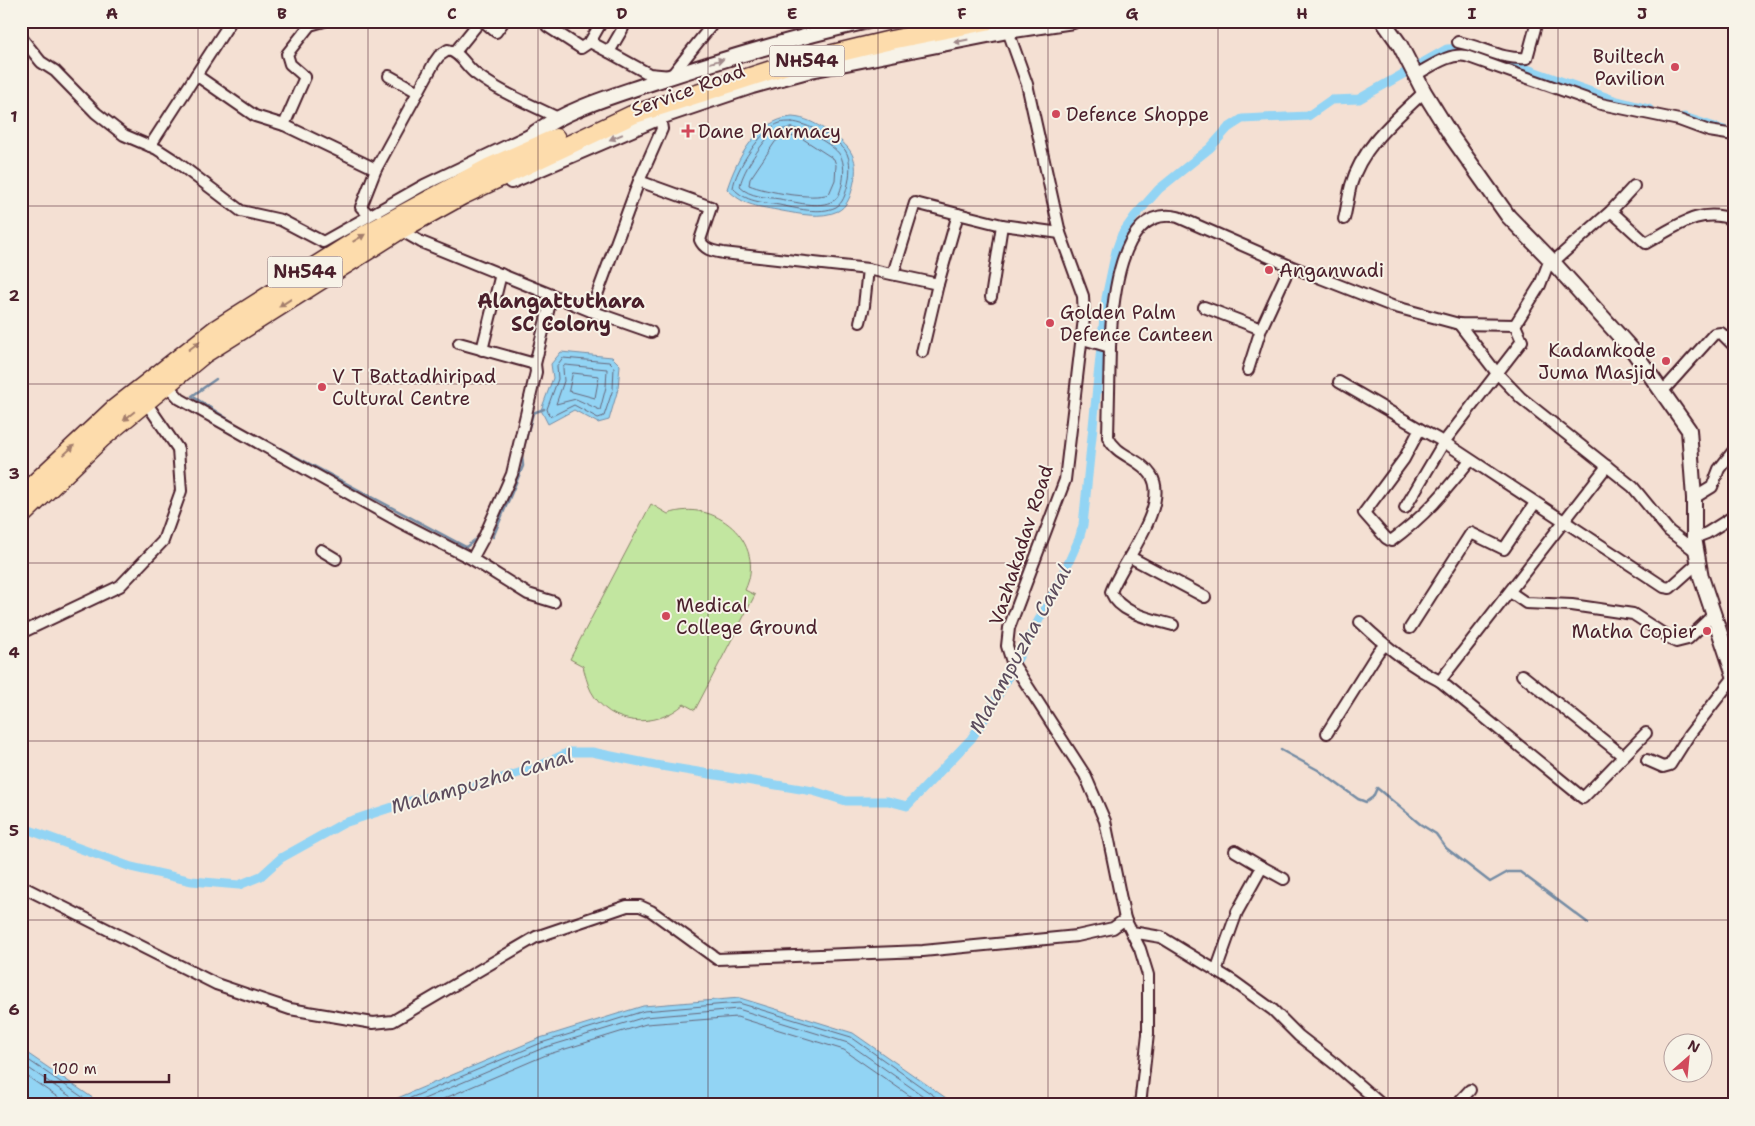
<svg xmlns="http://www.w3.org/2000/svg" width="1755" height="1126" font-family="'Shantell Sans',sans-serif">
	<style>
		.garden { fill: #c2e6a0; stroke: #868266 }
		.water { fill: #92d4f4; stroke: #758ca4 }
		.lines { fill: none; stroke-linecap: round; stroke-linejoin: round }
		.shore { stroke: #67677b; stroke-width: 1 }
		.stream { stroke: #758ca4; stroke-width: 2.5 }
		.canal { stroke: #92d4f4; stroke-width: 9 }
		.street-casing { stroke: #4a1f2b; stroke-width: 14 }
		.secondary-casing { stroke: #4a1f2b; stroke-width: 18 }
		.highway-casing { stroke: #4a1f2b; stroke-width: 21 }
		.street { stroke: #f7f3e8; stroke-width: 10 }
		.secondary { stroke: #f7f3e8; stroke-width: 14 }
		.highway { stroke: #fddcac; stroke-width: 18 }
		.oneway { fill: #a0898a }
		.oneway2 { fill: #a47e6c }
		.grid { fill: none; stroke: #4a1f2b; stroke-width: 1; stroke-opacity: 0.55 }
		.poi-dot { fill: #d1495b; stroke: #f7f3e8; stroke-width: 2 }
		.labels { text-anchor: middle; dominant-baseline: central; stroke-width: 4; stroke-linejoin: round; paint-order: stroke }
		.shield { fill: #f7f3e8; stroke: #7e5f64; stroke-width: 1 }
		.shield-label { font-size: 18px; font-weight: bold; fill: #4a1f2b }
		.poi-label { font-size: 19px; fill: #4a1f2b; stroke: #f7f3e8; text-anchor: start }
		.street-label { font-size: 19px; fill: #4a1f2b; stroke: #f7f3e8 }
		.neighbourhood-label { font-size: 20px; font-weight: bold; fill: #4a1f2b; stroke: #f7f3e8 }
		.water-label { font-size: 20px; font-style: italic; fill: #5c4c5d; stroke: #f7f3e8 }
		.neatline { fill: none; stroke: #4a1f2b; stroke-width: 2 }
		.grid-label { font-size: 16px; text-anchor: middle; font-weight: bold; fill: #4a1f2b }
	</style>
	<rect width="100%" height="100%" fill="#f4e0d3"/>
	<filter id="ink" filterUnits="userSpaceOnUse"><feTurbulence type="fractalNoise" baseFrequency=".02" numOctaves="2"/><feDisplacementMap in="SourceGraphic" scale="10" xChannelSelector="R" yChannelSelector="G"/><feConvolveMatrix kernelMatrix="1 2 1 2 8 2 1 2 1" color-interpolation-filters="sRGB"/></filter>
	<g filter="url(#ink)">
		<path class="garden" d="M651 504 668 514C714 497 768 542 745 590L755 595 695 710 684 704C656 729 610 727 591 691 587 683 585 674 583 666L570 659Z"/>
		<g class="water">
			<path d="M792 117C806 118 814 123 826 130 852 147 861 158 852 190 850 198 846 207 838 211 821 219 799 214 782 211 758 206 745 207 727 189 737 158 757 120 792 117Z"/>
			<polygon points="561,352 612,357 620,365 618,389 609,420 598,423 574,410 548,424 541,410 553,378 551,364"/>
			<polygon points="740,998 853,1033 956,1105 381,1105 540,1038 643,1006"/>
			<polygon points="21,1049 103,1105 21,1105"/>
		</g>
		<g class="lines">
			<g class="shore">
				<path d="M792 122C806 123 836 138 845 150 852 160 850 177 847 188 845 195 843 203 836 207 820 215 795 208 779 205 761 202 746 202 733 188 735 170 762 128 780 123 783 122 788 122 792 122Z"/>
				<path d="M791 128C804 129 833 144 840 155 845 163 844 176 842 185 840 191 839 198 833 201 819 209 794 202 780 199 766 197 750 197 740 187 741 174 760 145 770 136 776 130 783 129 791 128Z"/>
				<path d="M784 136 800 137 834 159 836 165 835 180 829 194C812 200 766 192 749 185L750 179 775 142Z"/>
				<polygon points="563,358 609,362 614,367 613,389 604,416 598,418 574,405 552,416 549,415 547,409 558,379 557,366"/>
				<polygon points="565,365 607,369 606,387 600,410 576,399 556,404 564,381 563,368"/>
				<polygon points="573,373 599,376 595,398 569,391"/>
				<polyline points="21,1055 94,1105"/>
				<polyline points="21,1063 83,1105"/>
				<polyline points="21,1072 69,1105"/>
				<polyline points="394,1105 541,1043 644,1011 739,1003 851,1037 947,1105"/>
				<polyline points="410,1105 543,1048 645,1017 738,1009 848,1043 936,1105"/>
				<polyline points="429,1105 546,1055 646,1024 737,1017 844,1050 923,1105"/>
			</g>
			<g class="stream">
				<polyline points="216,379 192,396 242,428 466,547 480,536"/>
				<polyline points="493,537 523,466 522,454 533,413 544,409"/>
				<polyline points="1281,750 1318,770 1358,799 1366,802 1373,797 1377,788 1420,824 1436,834 1446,848 1490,882 1508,872 1520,872 1588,923"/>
			</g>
			<g class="canal">
				<polyline points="1491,56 1614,100 1649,109"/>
				<polyline points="1684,117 1724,130"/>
				<polyline points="21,827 131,867 192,881 239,885 261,876 281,858 344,823 411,801 473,787 535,768 569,752 592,752 655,765 813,791 846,801 888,801 907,806 971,739 989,712 1062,577 1079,539 1083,525 1106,298 1116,251 1122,234 1134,217 1159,189 1210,148 1228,128 1242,119 1308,116 1331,100 1359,99 1447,49 1469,48"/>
			</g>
			<defs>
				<g id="street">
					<polyline points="483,21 496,32 504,21"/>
					<polyline points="547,26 581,48 590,42 602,21"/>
					<polyline points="623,28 609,52 649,74 671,76 715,21"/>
					<polyline points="1008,31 1027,84 1060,233 1083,296 1084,318 1065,480 1009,628 1007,646 1012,662 1085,775 1105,821 1125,919"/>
					<polyline points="21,37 41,62 55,71 96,113 124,135 157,149 174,160 241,211 281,220 323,242 424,185 531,134"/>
					<polyline points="590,42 609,52"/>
					<path d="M1458 42C1484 47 1501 60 1527 58L1537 21"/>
					<polyline points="455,52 480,21"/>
					<polyline points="196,75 231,21"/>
					<path d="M1415 75C1431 67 1448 53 1466 56L1601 104 1679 120 1709 131 1734 135"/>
					<polyline points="389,76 418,92"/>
					<polyline points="284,125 305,77 290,64 287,54 310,25 324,21"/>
					<polyline points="150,146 196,75 255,116 284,125 376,169"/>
					<path d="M639 181 711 207 700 240C704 250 714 251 723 253L868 269 938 284 958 214 1002 225 1060 233"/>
					<path d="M1611 211 1646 243C1676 227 1700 206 1734 220"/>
					<path d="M369 215 361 207 376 169 434 63 439 56 448 50C461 53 466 67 476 74 501 93 530 104 558 118"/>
					<path d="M1344 219C1347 208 1348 196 1351 185 1362 146 1396 119 1424 92"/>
					<polyline points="400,230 421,242 591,311 651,332"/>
					<polyline points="1553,262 1611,211 1634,186"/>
					<polyline points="893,274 915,203 958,214"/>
					<polyline points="991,297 1002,225"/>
					<polyline points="1204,307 1261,329 1290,266"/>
					<polyline points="591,311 639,181 662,129 660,117"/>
					<polyline points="860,322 864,306 868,269"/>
					<polyline points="1459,324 1496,372 1521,398 1633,487 1669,531 1698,553"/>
					<path d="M1083 339 1110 347C1112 307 1118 203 1178 217L1290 266 1392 306 1459 324 1515 325 1540 285 1550 259"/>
					<polyline points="459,343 535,364 536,372 512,474 484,537 472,559"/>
					<path d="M1110 347 1108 437C1116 456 1140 458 1151 475 1171 505 1120 565 1111 592 1120 614 1152 619 1173 625"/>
					<polyline points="482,350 501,274"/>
					<polyline points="922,352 938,284"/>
					<polyline points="535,364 552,295"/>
					<polyline points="1248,370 1261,329"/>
					<path d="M1339 382 1420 429 1404 459 1364 513 1386 538 1391 541C1425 516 1444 493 1470 460"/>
					<polyline points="166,384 180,399 398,521 472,559 528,594 554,602"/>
					<polyline points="1663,391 1714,334 1721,333 1734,346"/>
					<polyline points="1420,429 1447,444 1664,587 1670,588 1699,562"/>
					<polyline points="1694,498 1712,487 1719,469 1734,450"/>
					<polyline points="1405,508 1444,442 1522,341 1515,325"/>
					<polyline points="1694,538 1707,533 1734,516"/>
					<polyline points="321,550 336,559"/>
					<polyline points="1130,557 1205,597"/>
					<polyline points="1510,592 1526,603 1572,605 1633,614 1676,642 1688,639 1714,614"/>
					<path d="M1360 622C1384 645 1409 666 1440 681L1583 798 1646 733"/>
					<polyline points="1410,628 1471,533 1504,549 1535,503"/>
					<polyline points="21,633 120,586 163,541 181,491 178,449 143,398"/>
					<polyline points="1522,675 1622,755"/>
					<polyline points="1440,681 1607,466"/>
					<polyline points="1327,733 1378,652 1385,645"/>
					<polyline points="1647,760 1663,767 1670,765 1689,735 1734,677"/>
					<polyline points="1235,851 1262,867"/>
					<polyline points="21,886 216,984 290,1009 373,1023 393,1021 536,937 627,906 640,906 651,911 717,959 923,951 1077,936 1113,928 1125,919 1140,949 1148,975 1148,1034 1140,1105"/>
					<polyline points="1132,932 1161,937 1233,981 1273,1010 1299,1036 1335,1064 1382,1105"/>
					<polyline points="1216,971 1237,912 1262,867 1284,879"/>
					<polyline points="1456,1105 1470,1090"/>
				</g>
				<g id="secondary">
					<polyline points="1383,21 1400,45 1424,92 1452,137 1508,216 1550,259 1634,352 1689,430 1694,498 1694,538 1701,577 1734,675"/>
					<path d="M516 155C522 147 528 137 536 132 568 109 610 97 648 84 720 60 793 38 868 21"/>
					<polyline points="511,181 660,117 752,86 811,70 1008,31 1073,21"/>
				</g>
				<g id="highway">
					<polyline points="21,496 114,409 216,329 366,234 490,167 556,138"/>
					<polyline points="21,516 102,438 204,354 400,230 463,195 632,115 787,65 891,40 986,21"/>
				</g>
			</defs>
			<use href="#street" class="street-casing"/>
			<use href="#secondary" class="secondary-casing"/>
			<use href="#highway" class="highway-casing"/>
			<use href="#street" class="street"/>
			<use href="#secondary" class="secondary"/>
			<use href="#highway" class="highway"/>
		</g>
		<defs><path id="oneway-solid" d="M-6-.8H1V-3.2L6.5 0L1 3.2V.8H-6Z" transform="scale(1.25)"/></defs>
		<g class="oneway">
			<use href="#oneway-solid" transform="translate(961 41) rotate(169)"/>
			<use href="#oneway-solid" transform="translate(717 61) rotate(-16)"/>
			<use href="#oneway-solid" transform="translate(616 137) rotate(157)"/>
		</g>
		<g class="oneway2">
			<use href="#oneway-solid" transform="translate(359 238) rotate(-31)"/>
			<use href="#oneway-solid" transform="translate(285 303) rotate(147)"/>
			<use href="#oneway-solid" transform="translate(194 346) rotate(-37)"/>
			<use href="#oneway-solid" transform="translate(129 416) rotate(141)"/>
			<use href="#oneway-solid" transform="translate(69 450) rotate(-43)"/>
		</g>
	</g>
	<path class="grid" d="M198 21V1105M368 21V1105M538 21V1105M708 21V1105M878 21V1105M1048 21V1105M1218 21V1105M1388 21V1105M1558 21V1105M21 206H1734M21 384H1734M21 563H1734M21 741H1734M21 920H1734"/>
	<g class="poi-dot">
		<circle cx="1675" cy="67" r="5"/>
		<circle cx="1056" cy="114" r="5"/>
		<path d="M685.5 123.5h5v5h5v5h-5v5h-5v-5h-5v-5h5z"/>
		<circle cx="1269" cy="270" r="5"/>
		<circle cx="1050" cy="323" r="5"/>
		<circle cx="1666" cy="361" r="5"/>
		<circle cx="322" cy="387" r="5"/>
		<circle cx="666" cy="616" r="5"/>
		<circle cx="1707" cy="631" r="5"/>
	</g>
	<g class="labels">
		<g class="shield">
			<rect x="769.5" y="45.5" width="75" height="31" rx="4"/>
			<rect x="267.5" y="256.5" width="75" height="31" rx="4"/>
		</g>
		<g class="shield-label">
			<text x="807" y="61">NH544</text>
			<text x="305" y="272">NH544</text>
		</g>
		<g class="poi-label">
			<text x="1665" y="56" text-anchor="end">Builtech<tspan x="1665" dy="22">Pavilion</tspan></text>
			<text x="1066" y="114">Defence Shoppe</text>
			<text x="698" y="131">Dane Pharmacy</text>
			<text x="1279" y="270">Anganwadi</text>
			<text x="1060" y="312">Golden Palm<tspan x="1060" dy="22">Defence Canteen</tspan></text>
			<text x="1656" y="350" text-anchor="end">Kadamkode<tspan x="1656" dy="22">Juma Masjid</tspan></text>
			<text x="332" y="376">V T Battadhiripad<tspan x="332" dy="22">Cultural Centre</tspan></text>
			<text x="676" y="605">Medical<tspan x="676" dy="22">College Ground</tspan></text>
			<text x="1697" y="631" text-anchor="end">Matha Copier</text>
		</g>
		<g class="street-label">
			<text transform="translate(688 90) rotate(-20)">Service Road</text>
			<text transform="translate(1021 545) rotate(-72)">Vazhakadav Road</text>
		</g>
		<g class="neighbourhood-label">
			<text x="561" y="301">Alangattuthara<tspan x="561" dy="23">SC Colony</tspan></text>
		</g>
		<g class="water-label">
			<text transform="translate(1020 649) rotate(-61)">Malampuzha Canal</text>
			<text transform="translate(482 781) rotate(-16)">Malampuzha Canal</text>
		</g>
	</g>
	<rect width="1755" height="1126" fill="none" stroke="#f7f3e8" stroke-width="55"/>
	<g transform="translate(1688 1058) rotate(27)"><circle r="24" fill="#f7f3e8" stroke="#b29e9c"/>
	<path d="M0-4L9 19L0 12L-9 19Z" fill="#d1495b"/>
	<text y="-8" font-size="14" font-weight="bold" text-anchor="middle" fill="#4a1f2b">N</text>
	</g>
	<path d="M45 1074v8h124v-8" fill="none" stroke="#4a1f2b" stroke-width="2.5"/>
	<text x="52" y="1074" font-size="15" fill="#4a1f2b" stroke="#f7f3e8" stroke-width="4" paint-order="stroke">100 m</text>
	<rect x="28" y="28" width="1700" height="1070" class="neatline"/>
	<g class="grid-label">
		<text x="112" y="19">A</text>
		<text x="282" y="19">B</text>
		<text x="452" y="19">C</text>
		<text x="622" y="19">D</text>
		<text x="792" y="19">E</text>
		<text x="962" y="19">F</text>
		<text x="1132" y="19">G</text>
		<text x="1302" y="19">H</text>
		<text x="1472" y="19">I</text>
		<text x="1642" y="19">J</text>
		<text x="14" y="122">1</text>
		<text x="14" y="301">2</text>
		<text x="14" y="479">3</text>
		<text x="14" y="658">4</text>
		<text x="14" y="836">5</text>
		<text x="14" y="1015">6</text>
	</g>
</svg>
